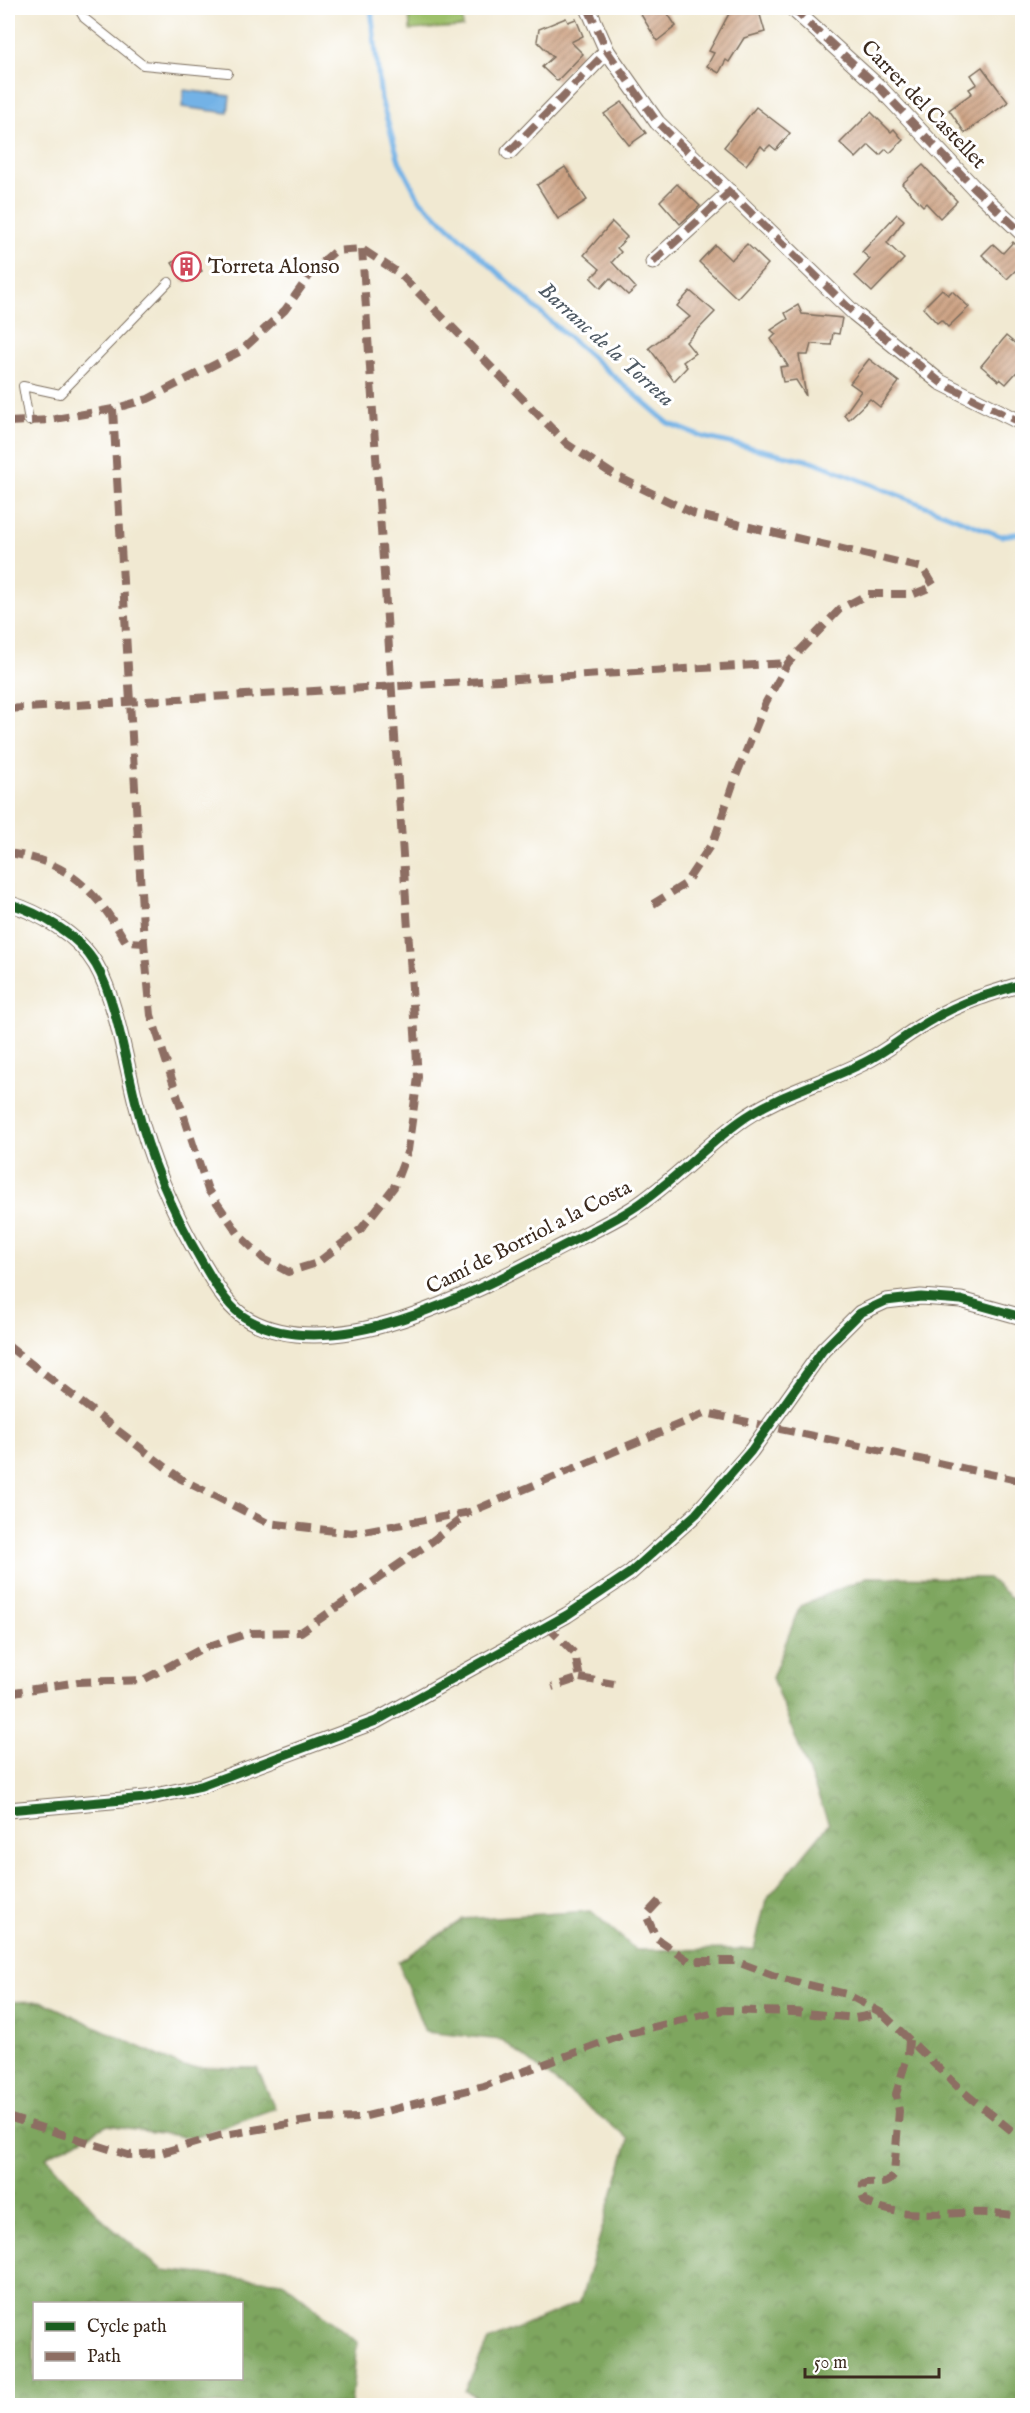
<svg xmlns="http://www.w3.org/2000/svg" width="1030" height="2413" font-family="'IM FELL English',serif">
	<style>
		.green { fill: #9dc06a; stroke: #6c7544; stroke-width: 1.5 }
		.forest { fill: url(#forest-crowns); stroke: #5c683e; stroke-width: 1.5; fill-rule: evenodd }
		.water { fill: #73b2e6; stroke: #576e82; stroke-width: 1.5 }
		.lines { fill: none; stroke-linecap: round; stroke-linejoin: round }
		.stream { stroke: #73b2e6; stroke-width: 5 }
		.building { fill: url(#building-hatch) }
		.service-casing { stroke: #7b6d5d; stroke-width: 10 }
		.minor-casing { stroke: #7b6d5d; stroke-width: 17 }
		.service { stroke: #fff; stroke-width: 8 }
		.minor { stroke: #fff; stroke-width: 15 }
		.quiet { stroke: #8d6e63; stroke-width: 8; stroke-dasharray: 15 8; stroke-linecap: butt }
		.cycleway-casing { stroke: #fff; stroke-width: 13 }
		.cycleway { stroke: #1b5e20; stroke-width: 9 }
		.labels { text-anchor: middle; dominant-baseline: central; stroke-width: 6; stroke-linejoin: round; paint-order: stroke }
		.street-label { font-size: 21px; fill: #3b2a1e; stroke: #fff }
		.poi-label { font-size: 21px; fill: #3b2a1e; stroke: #fff; text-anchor: start }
		.water-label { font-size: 22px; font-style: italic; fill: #4f5a64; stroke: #fff }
	</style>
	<defs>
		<pattern id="forest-crowns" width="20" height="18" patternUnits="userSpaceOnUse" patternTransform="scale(1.5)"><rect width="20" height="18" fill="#7ea65e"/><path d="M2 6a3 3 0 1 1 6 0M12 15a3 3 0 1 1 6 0" fill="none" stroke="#68874d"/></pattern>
		<pattern id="building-hatch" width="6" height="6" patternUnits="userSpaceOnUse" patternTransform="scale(1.5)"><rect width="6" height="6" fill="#cda384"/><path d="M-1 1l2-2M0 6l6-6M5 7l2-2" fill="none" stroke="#a8856b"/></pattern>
	</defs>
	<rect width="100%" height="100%" fill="#fff"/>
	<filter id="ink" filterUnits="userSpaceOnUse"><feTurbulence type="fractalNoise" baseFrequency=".0167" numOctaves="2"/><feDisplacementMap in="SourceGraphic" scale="12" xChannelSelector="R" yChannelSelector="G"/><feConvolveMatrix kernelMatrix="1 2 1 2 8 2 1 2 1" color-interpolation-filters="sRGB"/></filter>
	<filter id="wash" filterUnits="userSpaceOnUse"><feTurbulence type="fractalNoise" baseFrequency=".008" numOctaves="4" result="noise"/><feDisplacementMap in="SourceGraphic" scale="24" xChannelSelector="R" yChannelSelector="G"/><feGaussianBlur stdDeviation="1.35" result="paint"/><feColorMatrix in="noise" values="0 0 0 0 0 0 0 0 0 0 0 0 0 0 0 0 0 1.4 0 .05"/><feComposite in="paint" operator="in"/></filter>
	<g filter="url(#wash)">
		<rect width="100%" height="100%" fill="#f1e9d2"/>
		<polygon class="green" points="409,8 462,8 463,27 410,30"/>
		<g class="forest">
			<polygon points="867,1577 988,1578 1022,1607 1022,2405 491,2405 465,2391 488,2341 580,2302 629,2139 502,2040 425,2032 398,1962 463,1919 591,1911 636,1950 754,1949 766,1900 829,1824 772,1678 800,1606"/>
			<path d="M41 2001 183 2067 257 2068 275 2108 193 2138 108 2125 46 2157 106 2223 162 2270 283 2282 357 2342 351 2405H8V2002ZM34 2304H242V2378H34Z"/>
		</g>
		<polygon class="water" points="184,90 230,96 228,113 182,107"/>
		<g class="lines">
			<polyline class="stream" points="371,8 381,99 399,161 419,199 551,322 668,423 703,437 815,462 1001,536 1022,533"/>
		</g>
		<g id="blocks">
			<g class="building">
				<polygon points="637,8 664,8 676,26 657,41"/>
				<polygon points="741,8 758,8 765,32 744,38 729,62 726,60 719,73 707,66 714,53 709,51 731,10"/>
				<polygon points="566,18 568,22 576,19 583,36 571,42 583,54 557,81 542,67 553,57 537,41 539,29"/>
				<polygon points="982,67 1008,102 965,133 949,110 972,93 969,89 977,84 971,75"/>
				<polygon points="622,102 646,133 629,145 604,114"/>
				<polygon points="756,107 790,133 776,150 770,145 765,150 761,146 746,165 724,147"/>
				<polygon points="871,112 891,132 894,129 903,140 890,153 886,149 880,155 869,145 856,158 840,143"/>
				<polygon points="923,165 957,201 940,218 926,203 923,206 902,184"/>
				<polygon points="565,167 587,200 558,219 537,185"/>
				<polygon points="677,184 700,206 680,224 660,201"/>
				<polygon points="897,214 904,220 887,243 904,259 872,292 855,276 870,259 862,252"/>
				<polygon points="612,222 627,237 617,248 621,252 612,262 636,288 628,295 610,278 601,288 591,278 600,269 584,255"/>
				<polygon points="1013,242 1023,251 1023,263 1007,279 982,255 993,244 1003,253"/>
				<polygon points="747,244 768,264 737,298 699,262 715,245 731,260"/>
				<polygon points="190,252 202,271 184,282 172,263"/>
				<polygon points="942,289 948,295 952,291 969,307 948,327 941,320 937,323 923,308"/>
				<polygon points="690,291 715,312 686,342 695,353 683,362 687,367 674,381 649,348 690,317 677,306"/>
				<polygon points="798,305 802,314 842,318 839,334 833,333 831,345 811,344 808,355 799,355 806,396 796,380 783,382 780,367 788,366 771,339 776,334 771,330 788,319 785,313"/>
				<polygon points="1006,336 1023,350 1023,365 1006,384 1000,379 999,381 981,366"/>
				<polygon points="869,359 899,382 880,407 870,399 849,419 844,415 861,391 850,383"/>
			</g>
		</g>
	</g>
	<g filter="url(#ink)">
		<use href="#blocks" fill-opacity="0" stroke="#7b6d5d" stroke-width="1.5"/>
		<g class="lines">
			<defs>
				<g id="service">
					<polyline points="78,8 84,18 143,65 228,73"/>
					<polyline points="29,421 23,386 60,394 169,282"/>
				</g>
				<g id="minor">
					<polyline points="588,8 607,51 657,122 854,313 940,382 1022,423"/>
					<polyline points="792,8 881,89 974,188 1022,233"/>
					<polyline points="509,152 607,51"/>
					<polyline points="653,262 730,192"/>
					<path d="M8 903C40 913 78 934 96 965 116 999 126 1064 136 1103 150 1159 173 1213 202 1262 214 1282 227 1308 249 1320 335 1367 475 1292 553 1251 579 1237 607 1225 632 1209 671 1184 702 1149 739 1122 777 1094 822 1084 863 1063 888 1051 909 1032 933 1019 961 1002 992 993 1022 984"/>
					<polyline points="8,1810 146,1798 201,1786 376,1721 567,1615 630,1573 696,1514 751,1451 823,1350 860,1313 886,1301 921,1297 961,1300 1022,1317"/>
				</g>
			</defs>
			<use href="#service" class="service-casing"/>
			<use href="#minor" class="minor-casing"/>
			<use href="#service" class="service"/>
			<use href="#minor" class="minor"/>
			<g class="quiet">
				<polyline points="588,8 607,51 657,122 854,313 940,382 1022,423"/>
				<polyline points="792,8 881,89 974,188 1022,233"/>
				<polyline points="509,152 607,51"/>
				<polyline points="653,262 730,192"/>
				<polyline points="113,409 144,943 151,1015 208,1190 240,1236 264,1259 288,1272 317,1263 361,1229 394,1187 408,1150 418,1077 362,249"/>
				<polyline points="8,422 49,420 113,409 148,399 241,351 285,310 314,269 335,251 362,249 400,274 567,444 614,475 695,514 923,568 934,586 914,594 868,594 840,609 788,663 766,702 734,781 714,840 685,884 653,904"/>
				<polyline points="8,709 788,663"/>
				<path d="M8 853C69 861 96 891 126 942L144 943"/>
				<polyline points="8,1346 181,1479 268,1523 352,1533 470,1512 706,1413 1022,1481"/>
				<polyline points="547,1626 575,1654 580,1678 552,1687"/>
				<polyline points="580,1678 614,1684"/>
				<polyline points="8,1693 78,1682 143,1680 203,1648 249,1633 301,1632 431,1542 467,1514"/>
				<polyline points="882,2013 961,2090 1022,2139"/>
				<path d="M909 2040 908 2054 896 2094 899 2111 894 2174C887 2189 877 2180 863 2184L862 2195 865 2202C915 2225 970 2205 1022 2217"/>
				<polyline points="8,2117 128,2155 161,2153 219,2136 317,2119 359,2118 484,2086 629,2033 723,2010 794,2012 855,2018 882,2013 846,1994 780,1978 735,1961 689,1961 657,1939 646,1915 659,1901"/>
			</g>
			<defs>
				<g id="cycleway">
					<path d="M8 903C40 913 78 934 96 965 116 999 126 1064 136 1103 150 1159 173 1213 202 1262 214 1282 227 1308 249 1320 335 1367 475 1292 553 1251 579 1237 607 1225 632 1209 671 1184 702 1149 739 1122 777 1094 822 1084 863 1063 888 1051 909 1032 933 1019 961 1002 992 993 1022 984"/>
					<polyline points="8,1810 146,1798 201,1786 376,1721 567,1615 630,1573 696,1514 751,1451 823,1350 860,1313 886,1301 921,1297 961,1300 1022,1317"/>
				</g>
			</defs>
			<use href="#cycleway" class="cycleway-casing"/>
			<use href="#cycleway" class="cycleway"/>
		</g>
	</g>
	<defs>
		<symbol id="building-ring" viewBox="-11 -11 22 22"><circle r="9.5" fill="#fff" stroke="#d1495b" stroke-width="1.5"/><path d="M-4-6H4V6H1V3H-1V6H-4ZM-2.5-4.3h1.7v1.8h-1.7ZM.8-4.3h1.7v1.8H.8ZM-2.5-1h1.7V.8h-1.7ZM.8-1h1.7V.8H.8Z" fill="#d1495b"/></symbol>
	</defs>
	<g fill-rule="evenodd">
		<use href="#building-ring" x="170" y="250" width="33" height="33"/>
	</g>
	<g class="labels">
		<g class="street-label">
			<text transform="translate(923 105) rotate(46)">Carrer del Castellet</text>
			<text transform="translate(529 1238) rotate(-27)">Camí de Borriol a la Costa</text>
		</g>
		<g class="poi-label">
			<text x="208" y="267">Torreta Alonso</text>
		</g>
		<g class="water-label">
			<text transform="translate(606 345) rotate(42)">Barranc de la Torreta</text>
		</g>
	</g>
	<rect width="1030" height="2413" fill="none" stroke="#fff" stroke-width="30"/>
	<rect x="33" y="2302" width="210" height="78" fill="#ffffff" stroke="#b1aaa5" stroke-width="1.5"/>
	<rect x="45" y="2322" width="30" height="9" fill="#1b5e20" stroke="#b1aaa5" stroke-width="1.5"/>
	<text x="87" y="2332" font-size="18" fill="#3b2a1e">Cycle path</text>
	<rect x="45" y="2352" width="30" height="9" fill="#8d6e63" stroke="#b1aaa5" stroke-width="1.5"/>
	<text x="87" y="2362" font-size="18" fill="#3b2a1e">Path</text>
	<path d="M805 2368v9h134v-9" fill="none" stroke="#3b2a1e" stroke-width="3"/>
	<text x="814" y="2368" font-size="18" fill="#3b2a1e" stroke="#ffffff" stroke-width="4.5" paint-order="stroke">50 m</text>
</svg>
